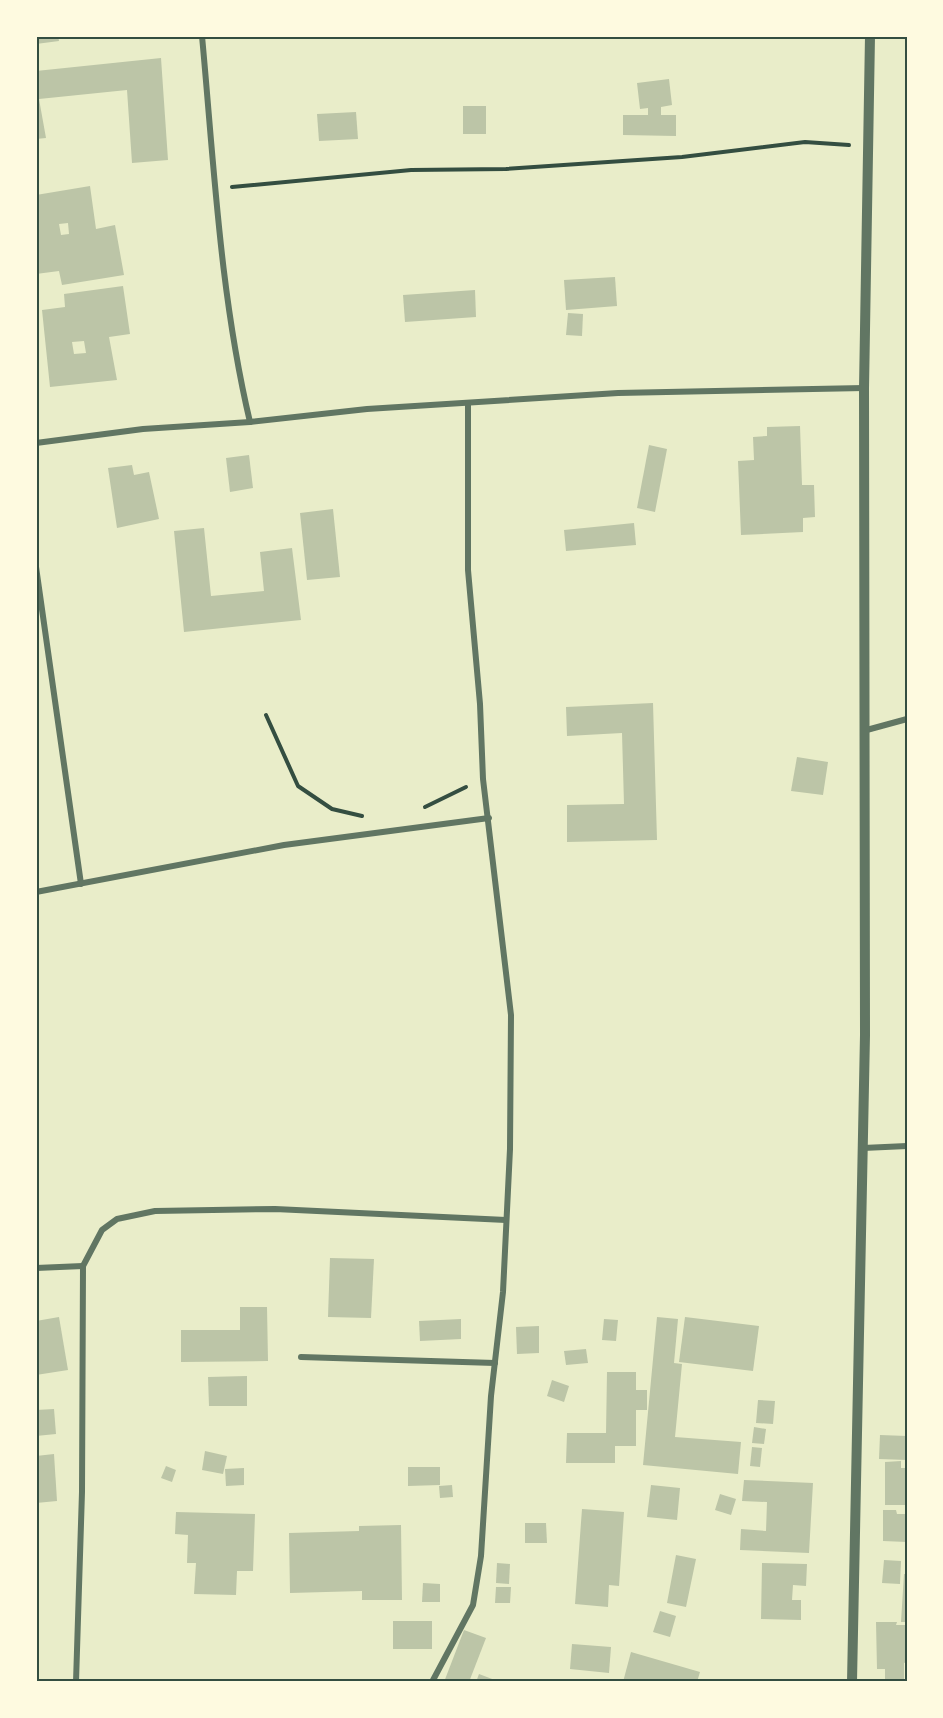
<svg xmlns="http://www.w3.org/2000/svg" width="943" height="1718" font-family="'Fira Sans Condensed',sans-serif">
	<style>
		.building { fill: #bcc5a7; fill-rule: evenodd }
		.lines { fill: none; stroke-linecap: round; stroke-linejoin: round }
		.path { stroke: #344e41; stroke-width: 4 }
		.minor { stroke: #617663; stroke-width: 6 }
		.tertiary { stroke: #617663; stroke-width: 10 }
		.neatline { fill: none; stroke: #344e41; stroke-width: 2 }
	</style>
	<rect width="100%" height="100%" fill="#e9edc9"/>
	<g class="building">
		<polygon points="36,36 58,36 59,41 36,44"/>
		<polygon points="161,58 168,160 132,163 127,90 39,99 46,138 36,139 36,71"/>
		<polygon points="669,79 672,105 661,107 661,115 676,115 676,136 623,135 623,115 648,115 648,108 640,109 637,83"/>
		<rect x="463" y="106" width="23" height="28"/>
		<polygon points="356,112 358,139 319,141 317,114"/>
		<path d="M90 186 96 229 115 225 124 275 62 285 59 271 36 274V195ZM68 223 69 234 61 235 59 224Z"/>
		<polygon points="615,277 617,306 566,310 564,280"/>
		<path d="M123 286 130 334 109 337 117 380 50 387 42 310 65 307 64 294ZM84 341 86 353 74 354 72 342Z"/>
		<polygon points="475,290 476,317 405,322 403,295"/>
		<polygon points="568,313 583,314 582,336 566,335"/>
		<polygon points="800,426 802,485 814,485 815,517 803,518 803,532 741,535 738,461 754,460 753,437 767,436 767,427"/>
		<polygon points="649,445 667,449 655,512 637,508"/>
		<polygon points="249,455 253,488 230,492 226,458"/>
		<polygon points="132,465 134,475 149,472 159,519 117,528 108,468"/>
		<polygon points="333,509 340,577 307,580 300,513"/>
		<polygon points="634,523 636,545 566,551 564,530"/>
		<polygon points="204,528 211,596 264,591 260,552 292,548 301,620 184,632 174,531"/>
		<polygon points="653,703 657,840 567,842 567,805 624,804 622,733 567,736 566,707"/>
		<polygon points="797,757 828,762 823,795 791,791"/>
		<polygon points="330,1258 374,1259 371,1318 328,1317"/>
		<polygon points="240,1307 267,1307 268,1361 181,1362 181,1330 240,1330"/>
		<polygon points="59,1317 68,1370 36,1375 36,1321"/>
		<polygon points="657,1317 678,1319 674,1363 682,1364 675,1437 741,1442 738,1474 643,1465"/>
		<polygon points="685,1317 759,1326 753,1371 679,1362"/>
		<polygon points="461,1319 461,1339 420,1341 419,1321"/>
		<polygon points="604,1319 618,1320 616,1341 602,1340"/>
		<polygon points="539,1326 539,1353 517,1354 516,1327"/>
		<polygon points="586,1349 588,1363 566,1365 564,1351"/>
		<polygon points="607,1372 636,1372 636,1390 647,1390 647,1410 636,1410 636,1446 615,1446 615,1463 566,1463 567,1433 606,1433"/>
		<polygon points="247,1376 247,1406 209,1406 208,1377"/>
		<polygon points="552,1380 569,1386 564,1402 547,1396"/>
		<polygon points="758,1400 775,1401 773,1424 756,1423"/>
		<polygon points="54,1409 56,1434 36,1436 36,1410"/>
		<polygon points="754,1427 766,1429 764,1444 752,1443"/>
		<polygon points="880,1435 907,1436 907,1460 879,1459"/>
		<polygon points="752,1447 762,1448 760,1467 750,1466"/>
		<polygon points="205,1451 227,1456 223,1474 202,1470"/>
		<polygon points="54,1454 57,1501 36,1503 36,1456"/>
		<polygon points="901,1461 901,1468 907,1468 907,1505 885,1505 885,1462"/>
		<polygon points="166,1466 176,1470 172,1482 161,1478"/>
		<polygon points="408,1467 440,1467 440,1485 408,1486"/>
		<polygon points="244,1468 244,1485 226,1486 225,1469"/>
		<polygon points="744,1480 813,1483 809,1553 740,1550 741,1529 766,1531 767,1502 742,1501"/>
		<polygon points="452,1485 453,1497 440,1498 439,1486"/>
		<polygon points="651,1485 680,1488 677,1520 647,1517"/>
		<polygon points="720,1494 736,1499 731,1515 715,1510"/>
		<polygon points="582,1509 624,1512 619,1586 609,1585 608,1607 575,1604"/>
		<polygon points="883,1510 896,1510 897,1514 907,1514 907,1542 883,1541"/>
		<polygon points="176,1512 255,1514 253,1571 237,1571 236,1595 194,1594 196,1563 187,1563 188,1535 175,1534"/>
		<polygon points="525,1523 546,1523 547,1543 525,1543"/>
		<polygon points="401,1525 402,1600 362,1600 362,1591 290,1593 289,1533 359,1531 359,1526"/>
		<polygon points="676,1555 696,1559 686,1607 667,1603"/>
		<polygon points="884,1560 901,1561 900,1584 882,1583"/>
		<polygon points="497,1563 510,1564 509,1584 496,1583"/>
		<polygon points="762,1563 807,1564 806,1586 793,1585 792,1600 801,1600 801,1620 761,1619"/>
		<polygon points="904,1574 907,1574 907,1622 901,1622"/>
		<polygon points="423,1583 440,1584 440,1602 422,1602"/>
		<polygon points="496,1587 511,1587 510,1603 495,1603"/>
		<polygon points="660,1611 676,1616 670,1637 653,1632"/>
		<rect x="393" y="1621" width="39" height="28"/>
		<polygon points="876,1622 897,1622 896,1625 906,1625 907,1662 904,1663 904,1680 885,1681 885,1669 877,1669"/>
		<polygon points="464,1630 486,1638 469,1682 444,1682"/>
		<polygon points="572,1644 611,1647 609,1673 570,1669"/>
		<polygon points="631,1652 700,1672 697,1682 623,1682"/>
		<polygon points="479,1674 500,1682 476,1682"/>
	</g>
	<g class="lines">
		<g class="path">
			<polyline points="232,187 411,170 506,169 682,157 805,142 849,145"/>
			<polyline points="266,715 298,786 332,809 362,816"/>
			<polyline points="425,807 466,787"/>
		</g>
		<g class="minor">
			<path d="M202 36C214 165 220 295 250 422L367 409 618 393 864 388"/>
			<polyline points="36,443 143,429 250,422"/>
			<polyline points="36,567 81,884"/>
			<polyline points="863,731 907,719"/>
			<polyline points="36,892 284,845 489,818"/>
			<polyline points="863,1148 907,1146"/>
			<polyline points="36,1268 83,1266"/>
			<polyline points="301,1357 495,1363"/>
			<polyline points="76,1682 82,1492 83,1266 102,1230 117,1219 155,1211 275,1209 506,1220"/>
			<polyline points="432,1682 473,1605 481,1556 491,1396 503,1292 510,1149 511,1015 483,779 480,704 468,570 468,404"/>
		</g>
		<polyline class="tertiary" points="852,1682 865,1035 864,388 870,36"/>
	</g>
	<rect width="943" height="1718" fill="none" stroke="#fefae0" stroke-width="75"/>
	<rect x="38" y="38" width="868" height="1642" class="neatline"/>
</svg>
